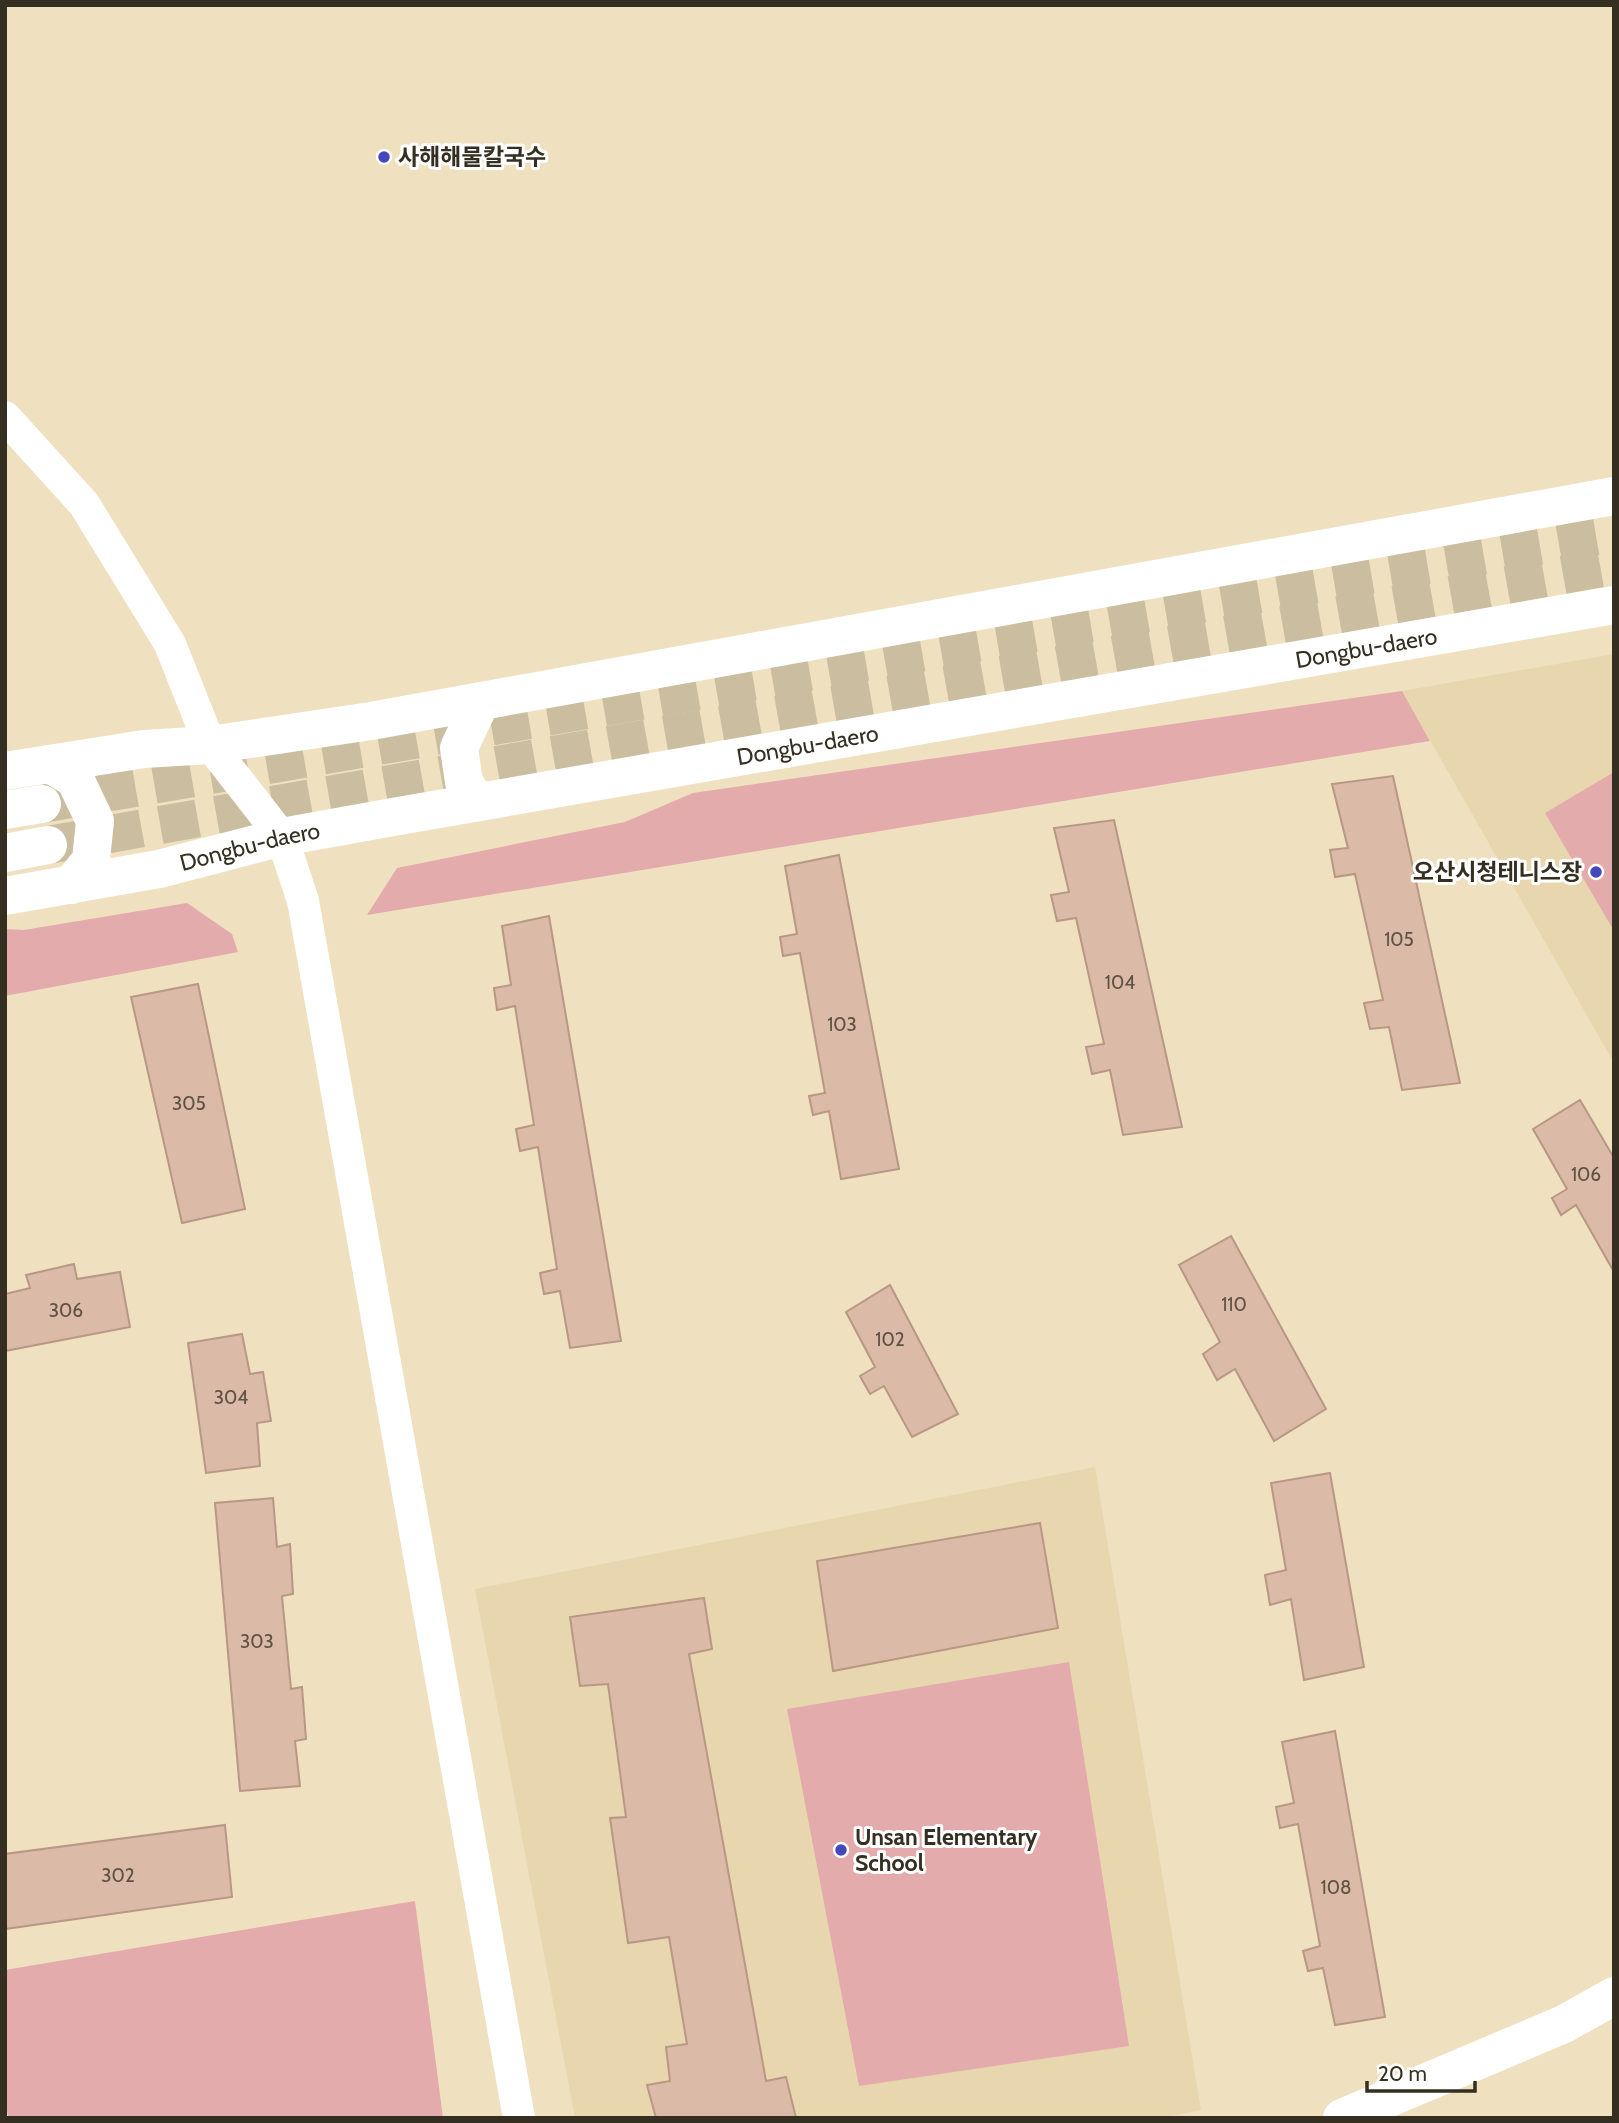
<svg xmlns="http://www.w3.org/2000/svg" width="1619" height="2123" font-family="Cabin,'Noto Sans KR',sans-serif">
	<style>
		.built { fill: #e8d6ae }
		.green { fill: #e4abac }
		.building { fill: #dbbaa7; stroke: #b89885; stroke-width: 2 }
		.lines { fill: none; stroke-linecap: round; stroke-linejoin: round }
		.secondary-tunnel { stroke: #cabda0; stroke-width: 38; stroke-dasharray: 38 19; stroke-linecap: butt }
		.minor { stroke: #fff; stroke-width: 32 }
		.tertiary { stroke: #fff; stroke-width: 38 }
		.secondary { stroke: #fff; stroke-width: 38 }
		.poi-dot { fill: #4548bd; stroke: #fff; stroke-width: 2.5 }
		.labels { text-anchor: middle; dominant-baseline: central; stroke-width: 6; stroke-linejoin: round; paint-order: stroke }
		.number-label { font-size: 19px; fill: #5e5243 }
		.poi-label { font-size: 23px; font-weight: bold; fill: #352f22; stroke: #fff; text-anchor: start }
		.street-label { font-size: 23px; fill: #352f22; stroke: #fff }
	</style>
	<rect width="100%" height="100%" fill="#efe0bf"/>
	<g class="built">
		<polygon points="1614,654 1614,1063 1402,691"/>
		<polygon points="1095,1467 1201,2110 1161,2118 575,2118 475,1589"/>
	</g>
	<g class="green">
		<polygon points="1402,691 1430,741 367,915 397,868 625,822 693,793"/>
		<polygon points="1614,772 1614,931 1545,813"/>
		<polygon points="187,903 232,934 238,952 5,996 5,929 24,930"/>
		<polygon points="1069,1662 1129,2046 859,2086 787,1709"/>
		<polygon points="415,1901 443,2118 8,2118 5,2095 5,1970"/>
	</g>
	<g class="building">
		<polygon points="1393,776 1460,1083 1402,1090 1389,1027 1370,1029 1364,1003 1383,1000 1355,874 1335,877 1330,850 1348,848 1332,784"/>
		<polygon points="1114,820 1182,1127 1123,1135 1110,1070 1092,1074 1086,1047 1104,1044 1076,918 1057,921 1051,895 1069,892 1054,828"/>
		<polygon points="839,855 899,1169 841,1179 829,1111 813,1115 809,1096 825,1093 800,953 783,956 780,937 797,934 785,866"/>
		<polygon points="549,916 621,1341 570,1348 560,1291 544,1294 540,1273 557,1269 538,1147 520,1151 516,1129 534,1125 515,1006 497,1010 494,988 511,985 502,926"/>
		<polygon points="198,984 245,1209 182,1223 131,997"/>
		<polygon points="1580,1100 1614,1158 1614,1272 1576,1205 1561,1215 1552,1198 1567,1189 1533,1129"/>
		<polygon points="1231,1236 1326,1409 1274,1441 1235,1369 1217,1380 1203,1354 1220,1342 1179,1265"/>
		<polygon points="74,1264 77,1279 120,1272 130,1327 5,1351 5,1294 30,1288 26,1275"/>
		<polygon points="890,1285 958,1414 912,1437 884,1386 870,1394 860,1376 875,1367 846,1312"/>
		<polygon points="242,1334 250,1374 263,1372 271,1421 257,1423 260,1466 206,1473 188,1343"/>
		<polygon points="1330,1473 1364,1667 1304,1680 1291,1599 1270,1605 1265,1575 1286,1570 1271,1483"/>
		<polygon points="273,1498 277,1547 290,1544 293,1594 282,1596 291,1689 302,1687 306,1739 295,1741 300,1786 240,1791 215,1503"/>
		<polygon points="1040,1523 1058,1628 833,1671 817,1561"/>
		<polygon points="704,1598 712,1649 689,1654 766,2081 786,2077 796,2118 656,2118 647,2085 670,2081 666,2047 687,2044 669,1937 628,1943 610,1818 626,1817 608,1684 580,1686 570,1617"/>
		<polygon points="1335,1731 1385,2017 1335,2025 1323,1968 1308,1971 1303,1951 1320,1946 1298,1824 1280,1828 1276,1807 1294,1803 1282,1742"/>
		<polygon points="225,1825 232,1897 5,1929 5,1854"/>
	</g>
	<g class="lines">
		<g class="secondary-tunnel">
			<polyline points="42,804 1614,533"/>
			<polyline points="48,845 1614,566"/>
		</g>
		<polyline class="minor" points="5,417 84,504 170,644 210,745 282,837 303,901 519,2118"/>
		<polyline class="tertiary" points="1342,2118 1564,2024 1614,1996"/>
		<g class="secondary">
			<polyline points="50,764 75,779 95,821 91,860 71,885"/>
			<polyline points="5,771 144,749 210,745 371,721 1614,496"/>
			<polyline points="477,802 464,782 459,748 480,703"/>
			<polyline points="5,810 42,804"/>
			<polyline points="5,853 48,845"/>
			<path id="s1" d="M5 896 159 869 282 837 393 817 1614 605"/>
		</g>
	</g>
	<g class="poi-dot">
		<circle cx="384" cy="157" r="7"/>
		<circle cx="1596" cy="872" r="7"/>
		<circle cx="841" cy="1850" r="7"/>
	</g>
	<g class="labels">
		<g class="number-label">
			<text x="1399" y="939">105</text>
			<text x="1120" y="982">104</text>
			<text x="842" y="1024">103</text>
			<text x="189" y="1103">305</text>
			<text x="1586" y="1174">106</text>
			<text x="1234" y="1304">110</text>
			<text x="66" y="1310">306</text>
			<text x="890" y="1339">102</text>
			<text x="231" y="1397">304</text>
			<text x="257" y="1641">303</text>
			<text x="118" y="1875">302</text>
			<text x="1336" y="1887">108</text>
		</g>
		<g class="poi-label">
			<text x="398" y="157">사해해물칼국수</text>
			<text x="1582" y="872" text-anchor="end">오산시청테니스장</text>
			<text x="855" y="1837">Unsan Elementary<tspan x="855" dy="26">School</tspan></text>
		</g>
		<g class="street-label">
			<text stroke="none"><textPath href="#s1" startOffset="1384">Dongbu-daero</textPath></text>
			<text stroke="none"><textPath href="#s1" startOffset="817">Dongbu-daero</textPath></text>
			<text stroke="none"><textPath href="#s1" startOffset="250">Dongbu-daero</textPath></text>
		</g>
	</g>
	<rect width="1619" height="2123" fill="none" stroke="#352f22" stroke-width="14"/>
	<path d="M1367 2081v10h108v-10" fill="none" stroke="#352f22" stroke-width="3.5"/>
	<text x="1378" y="2081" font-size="21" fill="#352f22" stroke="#ffffff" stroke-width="5" paint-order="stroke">20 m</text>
</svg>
